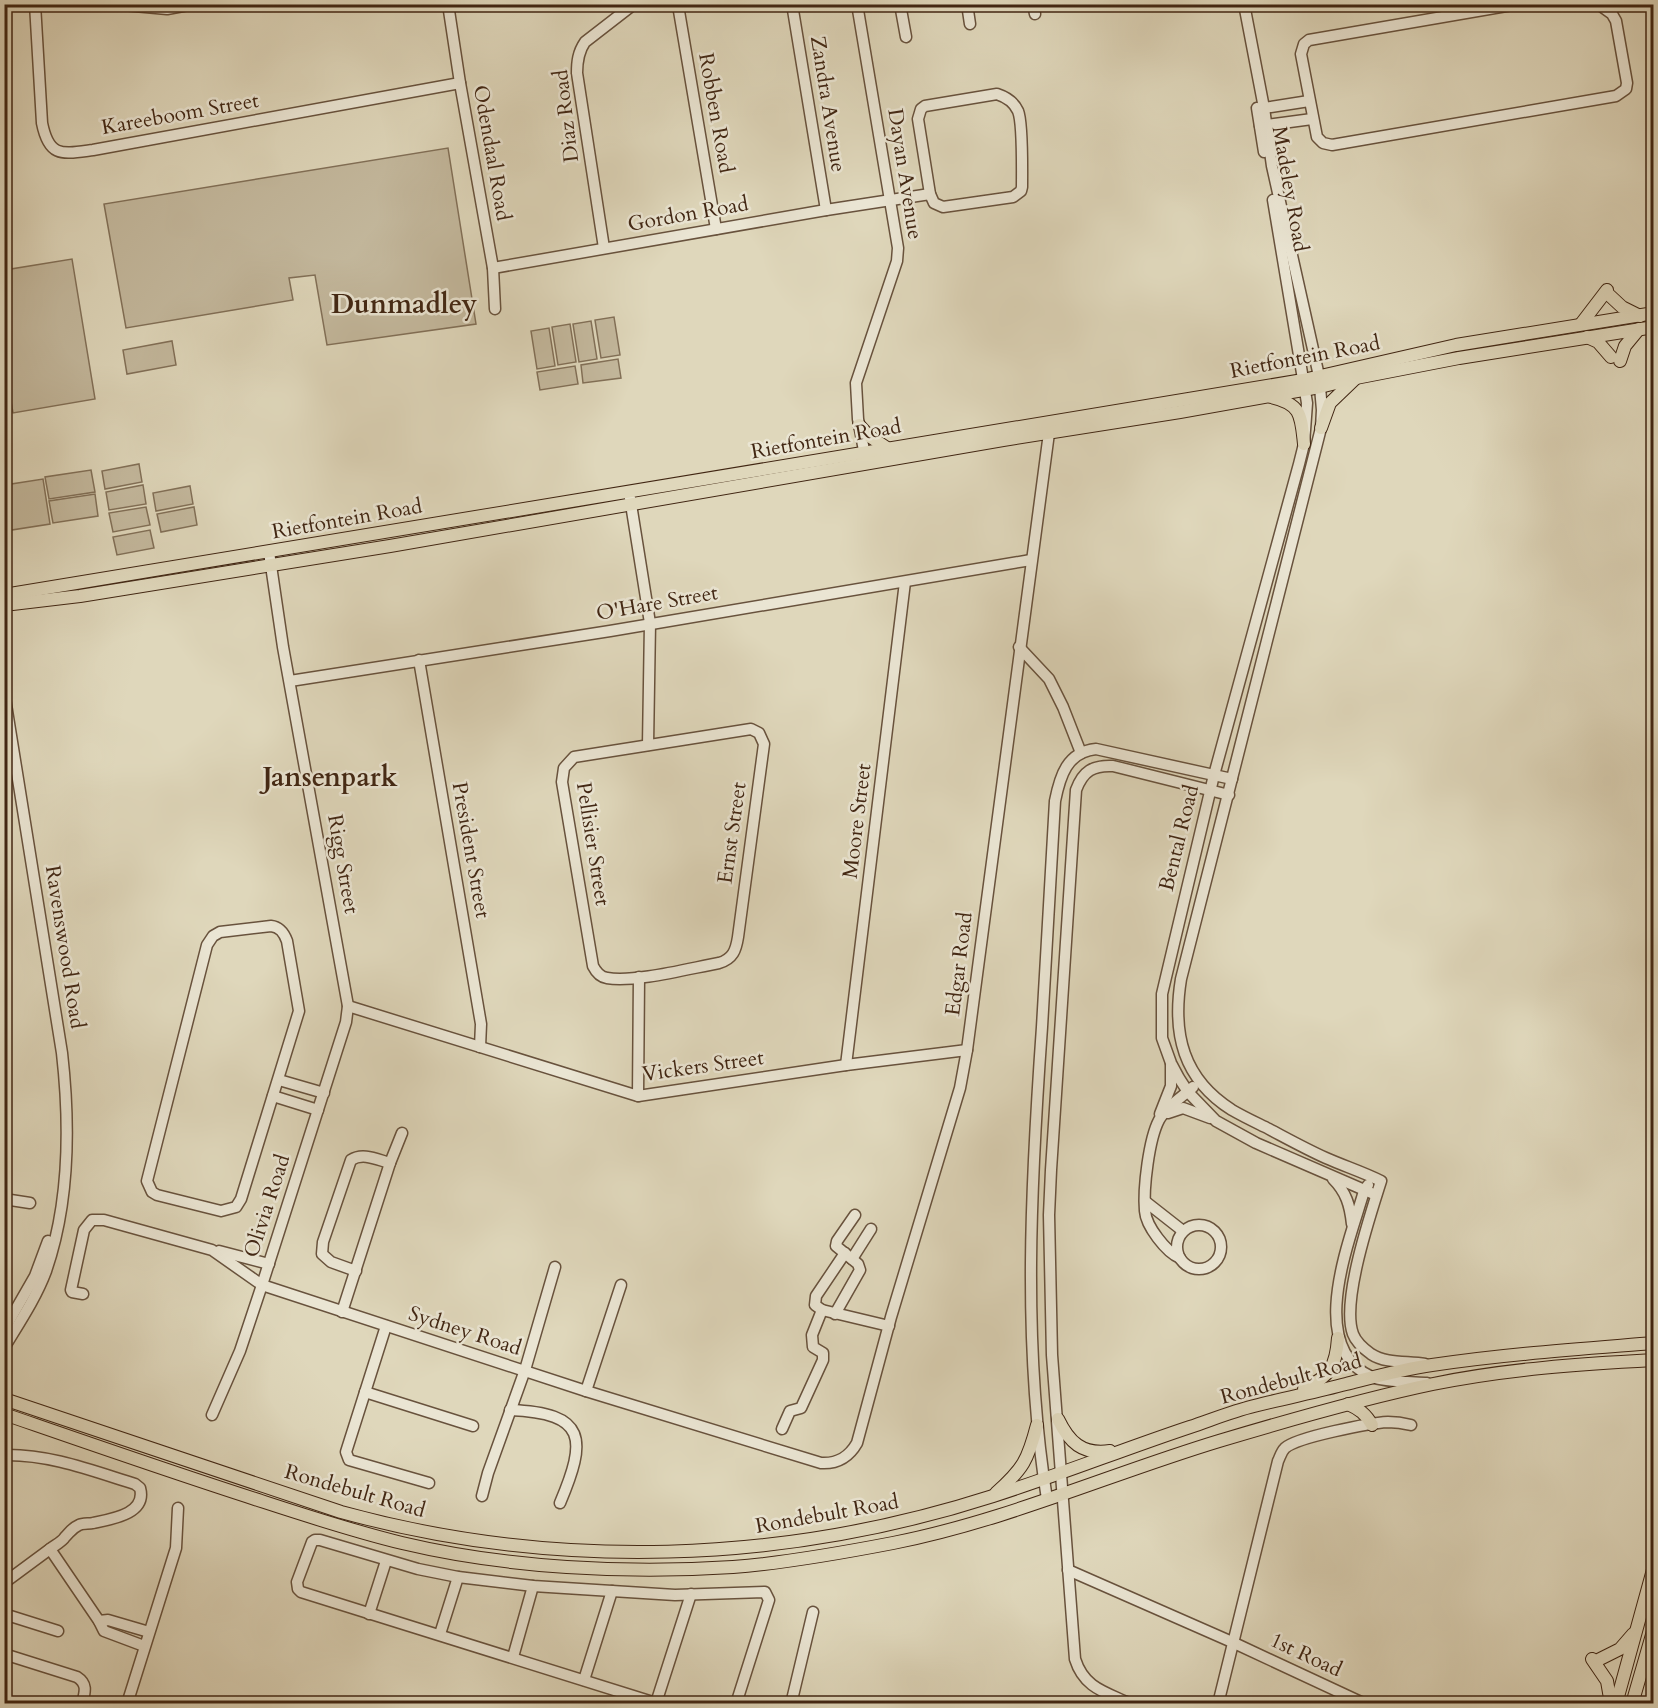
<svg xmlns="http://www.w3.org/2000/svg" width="1658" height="1708" font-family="Cardo,serif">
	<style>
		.green { fill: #c4b99e; stroke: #827058; stroke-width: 1.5 }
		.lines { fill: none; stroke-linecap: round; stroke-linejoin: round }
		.minor-casing { stroke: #68523d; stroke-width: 13 }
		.major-casing { stroke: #412613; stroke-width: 14 }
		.minor { stroke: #eae5d3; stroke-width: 10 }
		.major { stroke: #dfd7bb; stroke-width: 12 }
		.labels { text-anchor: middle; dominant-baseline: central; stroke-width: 5; stroke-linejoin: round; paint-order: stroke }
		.street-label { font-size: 21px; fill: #412613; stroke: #eae5d3 }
		.district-label { font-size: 27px; font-weight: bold; fill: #412613; stroke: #eae5d3 }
	</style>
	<rect width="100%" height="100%" fill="#dfd7bb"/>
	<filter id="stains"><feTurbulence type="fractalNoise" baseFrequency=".00333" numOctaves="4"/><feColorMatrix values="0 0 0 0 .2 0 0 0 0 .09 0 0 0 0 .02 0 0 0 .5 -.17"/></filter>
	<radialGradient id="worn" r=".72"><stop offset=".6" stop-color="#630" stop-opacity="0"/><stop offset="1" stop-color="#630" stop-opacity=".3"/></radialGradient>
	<g class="green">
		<polygon points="448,148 476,324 327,345 315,275 289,278 293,300 126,328 104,204"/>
		<polygon points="72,259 95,399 13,413 5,364 5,270"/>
		<polygon points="614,317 620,355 601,358 595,320"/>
		<polygon points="591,321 597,359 579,362 573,324"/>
		<polygon points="570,324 576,362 558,365 552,327"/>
		<polygon points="549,328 555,366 537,369 531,331"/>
		<polygon points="172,341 176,365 127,374 123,350"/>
		<polygon points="618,359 621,378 583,383 581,365"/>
		<polygon points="575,366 578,384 540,390 537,372"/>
		<polygon points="139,464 142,482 105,489 102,471"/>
		<polygon points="91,470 95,492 49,499 45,477"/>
		<polygon points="43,479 50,524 5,531 5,485"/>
		<polygon points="143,485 146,504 109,510 106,492"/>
		<polygon points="190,486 193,504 156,511 153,493"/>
		<polygon points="95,494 98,516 53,523 49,501"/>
		<polygon points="146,507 150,525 113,532 109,513"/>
		<polygon points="194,507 197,525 161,532 157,514"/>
		<polygon points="150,530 154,548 117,555 113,537"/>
	</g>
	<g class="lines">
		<defs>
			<g id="minor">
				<path d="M35 4 42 123C49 158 62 154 93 150L460 83"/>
				<polyline points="112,4 167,9 194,4"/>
				<polyline points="448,4 460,83 493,268 495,309"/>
				<polyline points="676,4 679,11 716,229"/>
				<polyline points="792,4 826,210"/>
				<polyline points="857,4 898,248 897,261 856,383 858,419 866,461"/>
				<polyline points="900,4 906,37"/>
				<polyline points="967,4 970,24"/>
				<polyline points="1033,4 1035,14"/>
				<path d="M1244 4 1264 108 1272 166 1319 376 1322 410 1321 428 1181 979C1172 1034 1183 1079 1232 1110 1244 1117 1257 1123 1269 1129 1288 1139 1306 1149 1326 1158 1344 1166 1363 1172 1381 1181 1370 1216 1341 1302 1353 1334 1356 1342 1364 1349 1371 1354 1386 1364 1408 1361 1425 1364"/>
				<polyline points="1518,4 1309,40 1304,44 1301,54 1317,137 1323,143 1332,145 1616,96 1626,89 1627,83 1616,21 1612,14 1598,4"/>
				<path d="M997 94C1006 97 1014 102 1018 111 1023 123 1022 171 1022 187L1021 191 1013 197 943 207 934 203 930 194 918 119 921 109 925 106Z"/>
				<polyline points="1257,108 1264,152"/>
				<polyline points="1258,109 1309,101"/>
				<polyline points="1260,126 1312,119"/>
				<polyline points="1273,200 1307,403 1304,444 1299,464 1214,775 1180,918 1162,994 1162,1038 1171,1063 1179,1078 1188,1092 1216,1121 1256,1143 1376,1195"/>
				<path d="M604 248 577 73C577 62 578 52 585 42L634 4"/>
				<polyline points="493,268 826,210 930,194"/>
				<polyline points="630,498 650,623 648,745"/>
				<polyline points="1019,647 1049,679 1063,707 1081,753"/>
				<polyline points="419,660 481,1024 480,1047"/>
				<polyline points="290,681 610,631 1031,560"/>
				<path d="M4 692 62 1053C70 1124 70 1202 46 1271 36 1298 19 1323 4 1348"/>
				<path d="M751 729 759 733 764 744 738 937C736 950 733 959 719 963 691 968 634 983 607 978 600 977 596 972 593 966L562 782 564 768 574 757Z"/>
				<path d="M271 926C280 927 284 933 287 941L299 1011 241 1199 236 1207 221 1211 157 1195 152 1192 147 1181 207 945 213 936 220 932Z"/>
				<polyline points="348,1006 638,1096 846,1065 967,1050"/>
				<polyline points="846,1065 905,582"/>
				<polyline points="279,1080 324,1093"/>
				<polyline points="273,1096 318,1110"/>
				<polyline points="638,1096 639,977"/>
				<polyline points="1168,1113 1183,1108 1210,1118"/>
				<polyline points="1160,1114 1171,1086 1171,1065"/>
				<path d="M1333 1179C1346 1192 1350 1205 1352 1224"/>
				<path d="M1368 1185 1364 1191C1350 1240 1305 1348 1372 1377 1383 1382 1413 1382 1427 1383"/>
				<polyline points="4,1199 30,1203"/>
				<polyline points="1146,1202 1183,1231"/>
				<circle cx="1199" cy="1247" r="22"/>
				<polyline points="219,1251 269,1264"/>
				<polyline points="845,1253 816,1296 815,1305 822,1310 889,1326"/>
				<path d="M1180 1258C1166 1252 1146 1226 1145 1211 1143 1188 1149 1139 1159 1120 1166 1107 1182 1097 1193 1087"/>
				<polyline points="852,1259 871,1229"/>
				<path d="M356 1271 331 1262 322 1254 323 1242 351 1160C363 1152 378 1160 390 1163"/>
				<path d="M83 1294 72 1292 71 1290 84 1230 92 1220H104L212 1250 262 1285 586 1391 821 1463C838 1464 849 1457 857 1443L891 1317 960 1088 967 1050 1049 433"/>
				<polyline points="342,1312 390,1163 402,1133"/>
				<polyline points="835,1314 860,1270 858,1264 836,1246 837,1241 855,1215"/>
				<polyline points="386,1326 346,1452 349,1460 429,1483"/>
				<polyline points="4,1330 35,1276 48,1241"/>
				<polyline points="586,1391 621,1285"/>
				<polyline points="365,1392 473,1426"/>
				<path d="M510 1410C587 1413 587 1439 560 1503"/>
				<polyline points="212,1415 240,1351 262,1285 346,1022 348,1006 283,647 269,552"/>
				<polyline points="782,1429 790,1411 801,1408 823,1360 823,1353 813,1347 812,1335 822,1310"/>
				<path d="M4 1455C50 1454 93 1471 135 1484L140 1488C147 1514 112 1519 93 1523 89 1524 83 1523 79 1525 72 1528 70 1532 65 1537 62 1542 55 1545 50 1549L99 1621 104 1631 144 1646"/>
				<polyline points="482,1496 488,1473 525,1370 555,1267"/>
				<path d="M1047 1499C1022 1345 1031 1182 1042 1027 1047 952 1050 876 1055 801 1060 776 1067 752 1096 749L1232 779"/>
				<polyline points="1068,1570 1232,1642 1365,1704"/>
				<polyline points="4,1583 50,1549"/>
				<polyline points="4,1614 58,1631"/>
				<polyline points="369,1614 386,1561"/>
				<polyline points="99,1621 108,1620 149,1632"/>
				<polyline points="440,1634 458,1577"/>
				<path d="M4 1654 77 1677C88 1684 85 1692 82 1704"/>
				<polyline points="513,1657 533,1586"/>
				<polyline points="584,1680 612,1591"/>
				<polyline points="656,1703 691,1594"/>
				<polyline points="127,1704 176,1548 178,1508"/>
				<polyline points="659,1704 301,1592 298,1589 297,1582 312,1542 315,1540 320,1540 418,1569 458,1577 533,1586 675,1595 765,1592 769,1600 736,1704"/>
				<polyline points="791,1704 813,1612"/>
				<path d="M1131 1704C1105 1692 1084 1688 1075 1659L1052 1355 1049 1215 1051 1170 1076 790C1083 771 1093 765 1113 766L1229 795"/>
				<path d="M1218 1704 1278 1461C1280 1457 1281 1452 1285 1448 1297 1437 1370 1423 1388 1422 1396 1422 1403 1423 1411 1425"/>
			</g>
			<g id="major">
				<polyline points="1607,293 1622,307 1640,316"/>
				<polyline points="1581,324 1607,290"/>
				<polyline points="1587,337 1598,342 1611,357"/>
				<polyline points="1620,361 1625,346 1639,329"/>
				<path d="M1271 397C1302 404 1301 416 1304 444"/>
				<polyline points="859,425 869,436 887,448"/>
				<polyline points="1321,428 1330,403 1355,379"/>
				<polyline points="4,595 1303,380 1456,345 1654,313"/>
				<polyline points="4,605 80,596 390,546 1003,440 1180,412 1320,387 1356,378 1459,358 1654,327"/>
				<path d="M1304 1389C1330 1376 1336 1367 1338 1338"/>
				<path d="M4 1399 341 1512C555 1571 782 1564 993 1496 1059 1475 1124 1449 1190 1427 1211 1420 1233 1411 1254 1406 1285 1398 1316 1392 1346 1384 1374 1377 1403 1369 1432 1365 1505 1354 1580 1349 1654 1343"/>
				<path d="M1348 1404C1359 1409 1366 1414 1372 1425"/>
				<path d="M4 1414C88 1443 171 1472 255 1499 304 1515 352 1531 402 1543 507 1568 626 1574 733 1567 786 1563 841 1553 893 1543 1005 1521 1110 1474 1219 1441 1289 1420 1361 1399 1433 1384 1506 1369 1580 1364 1654 1360"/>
				<path d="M1058 1419C1069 1442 1082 1455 1110 1451"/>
				<path d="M996 1493C1023 1469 1028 1460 1037 1425"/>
				<polyline points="1592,1659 1607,1681 1611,1704"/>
				<polyline points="1596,1661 1620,1649 1633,1634"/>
				<polyline points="1616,1704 1654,1566"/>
				<polyline points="1632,1704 1654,1628"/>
			</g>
		</defs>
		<use href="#minor" class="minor-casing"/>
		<use href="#major" class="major-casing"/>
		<use href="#minor" class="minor"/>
		<use href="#major" class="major"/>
	</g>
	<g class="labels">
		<g class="street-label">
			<text transform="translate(828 104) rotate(81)">Zandra Avenue</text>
			<text transform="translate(716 113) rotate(80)">Robben Road</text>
			<text transform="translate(180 114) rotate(-10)">Kareeboom Street</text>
			<text transform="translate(566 116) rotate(-97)">Diaz Road</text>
			<text transform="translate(492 153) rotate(80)">Odendaal Road</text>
			<text transform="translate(905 174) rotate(81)">Dayan Avenue</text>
			<text transform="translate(1290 189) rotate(80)">Madeley Road</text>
			<text transform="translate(688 214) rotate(-10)">Gordon Road</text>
			<text transform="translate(1305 357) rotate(-11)">Rietfontein Road</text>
			<text transform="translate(826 439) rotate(-10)">Rietfontein Road</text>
			<text transform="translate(347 519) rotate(-10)">Rietfontein Road</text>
			<text transform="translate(657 603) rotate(-10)">O'Hare Street</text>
			<text transform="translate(857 821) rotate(-83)">Moore Street</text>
			<text transform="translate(732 833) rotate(-82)">Ernst Street</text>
			<text transform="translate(1179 838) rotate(-76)">Bental Road</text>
			<text transform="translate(593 844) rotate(81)">Pellisier Street</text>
			<text transform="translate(471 850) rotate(80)">President Street</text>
			<text transform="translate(343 864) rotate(80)">Rigg Street</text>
			<text transform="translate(65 947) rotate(81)">Ravenswood Road</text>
			<text transform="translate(959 964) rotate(-83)">Edgar Road</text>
			<text transform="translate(703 1066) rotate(-8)">Vickers Street</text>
			<text transform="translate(267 1206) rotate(-72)">Olivia Road</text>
			<text transform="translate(465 1331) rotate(18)">Sydney Road</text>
			<text transform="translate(1291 1379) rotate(-15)">Rondebult Road</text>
			<text transform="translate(355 1491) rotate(16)">Rondebult Road</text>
			<text transform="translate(827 1514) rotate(-10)">Rondebult Road</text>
			<text transform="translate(1306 1655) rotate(25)">1st Road</text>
		</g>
		<g class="district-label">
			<text x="404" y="304">Dunmadley</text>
			<text x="330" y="777">Jansenpark</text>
		</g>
	</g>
	<rect width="1658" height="1708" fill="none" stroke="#dfd7bb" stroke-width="24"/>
	<rect x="6" y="6" width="1646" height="1696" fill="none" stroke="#412613" stroke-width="3"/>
	<rect x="12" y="12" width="1634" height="1684" fill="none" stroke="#412613" stroke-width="1.5"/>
	<rect width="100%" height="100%" filter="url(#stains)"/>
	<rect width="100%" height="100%" fill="url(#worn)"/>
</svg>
